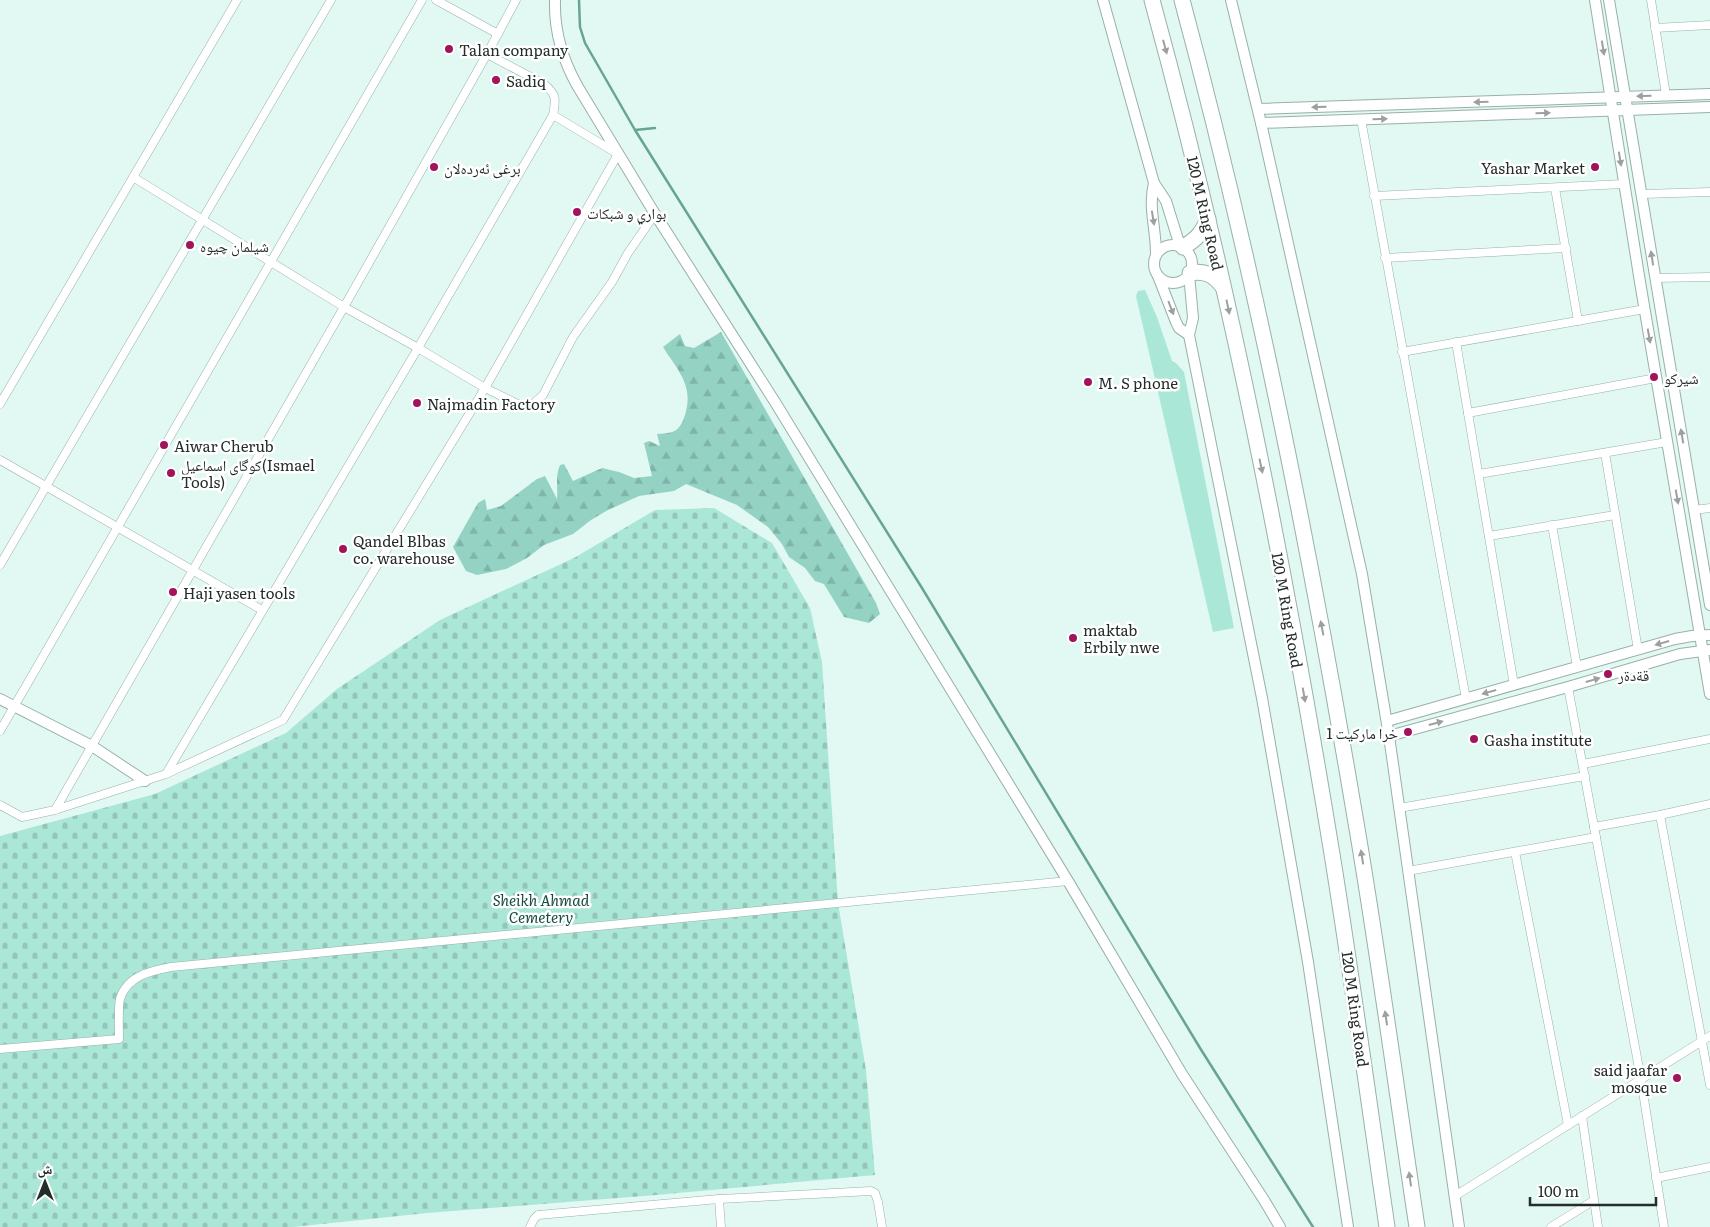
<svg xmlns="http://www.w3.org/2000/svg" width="1710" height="1227" font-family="Literata,'Noto Naskh Arabic',serif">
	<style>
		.green { fill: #abe7d7 }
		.forest { fill: url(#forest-firs) }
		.cemetery { fill: url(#cemetery-stones) }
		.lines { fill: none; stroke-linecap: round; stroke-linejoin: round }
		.stream { stroke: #67a495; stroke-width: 2.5 }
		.minor-casing { stroke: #99b0aa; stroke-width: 9 }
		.tertiary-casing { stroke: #99b0aa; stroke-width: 12 }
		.motorway-casing { stroke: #99b0aa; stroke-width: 17 }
		.minor { stroke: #fff; stroke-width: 8 }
		.tertiary { stroke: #fff; stroke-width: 10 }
		.motorway { stroke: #fff; stroke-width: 15 }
		.oneway { fill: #9ca09f }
		.poi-dot { fill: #a1135b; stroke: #fff; stroke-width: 2 }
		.labels { text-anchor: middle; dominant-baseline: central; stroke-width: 5; stroke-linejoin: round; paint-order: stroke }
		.poi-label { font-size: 15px; fill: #232d2a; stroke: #fff; text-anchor: start }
		.street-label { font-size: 15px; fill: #232d2a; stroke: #fff }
		.park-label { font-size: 15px; font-style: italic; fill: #174c41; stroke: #fff }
	</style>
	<defs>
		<pattern id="forest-firs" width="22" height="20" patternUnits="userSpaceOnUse" patternTransform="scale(1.25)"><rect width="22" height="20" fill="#94d2c3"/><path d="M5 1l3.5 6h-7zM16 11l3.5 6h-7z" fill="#7fb5a8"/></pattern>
		<pattern id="cemetery-stones" width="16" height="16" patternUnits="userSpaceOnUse" patternTransform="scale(1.25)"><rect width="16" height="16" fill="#abe7d7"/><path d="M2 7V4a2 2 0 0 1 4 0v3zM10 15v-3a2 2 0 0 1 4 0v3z" fill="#93c6b9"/></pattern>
	</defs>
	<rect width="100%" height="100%" fill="#e1f9f2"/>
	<polygon class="green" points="1145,290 1157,317 1172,361 1176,363 1184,372 1234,628 1213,632 1136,296 1138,291"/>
	<path class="forest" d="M721 332 876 603 880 614 869 623 844 617 824 584 815 581 805 568 789 557 782 544 768 527 737 505 686 484 674 491 639 496 608 510 591 520 573 534 544 545 527 558 506 569 477 575 466 571 453 547 478 503 485 499 487 510 501 506 537 479 545 476 557 499C558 487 555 476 560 465L564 464 573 481 602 468 619 472 634 478 652 476 644 443 649 441 660 446 657 434C672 433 678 433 684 418 695 387 679 372 663 347L680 334 685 346 694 348Z"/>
	<polygon class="cemetery" points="714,508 772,543 810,608 822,662 838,903 866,1070 875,1175 656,1195 427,1213 293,1227 0,1227 0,836 155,794 286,733 337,689 440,620 574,558 655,510"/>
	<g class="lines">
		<g class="stream">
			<polyline points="579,0 580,27 585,43 635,130 922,588 1200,1048 1313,1227"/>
			<polyline points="635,130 655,128"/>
		</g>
		<defs>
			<g id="minor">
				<polyline points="436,0 498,34"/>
				<polyline points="1651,0 1666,95"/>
				<polyline points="1655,28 1710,25"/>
				<path d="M487 54 544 84C557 95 556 99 553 115"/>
				<polyline points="1361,119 1466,699"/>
				<polyline points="133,177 344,307 418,348 485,388 524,407 532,405 543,395 573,337 612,282 628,253 655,214"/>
				<polyline points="1555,188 1578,321"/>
				<polyline points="1642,194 1710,192"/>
				<polyline points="1374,196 1624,184"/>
				<polyline points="1385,258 1566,248"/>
				<polyline points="1655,278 1710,277"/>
				<polyline points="1456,342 1514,685"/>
				<polyline points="1402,352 1645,309"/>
				<polyline points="0,404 237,0"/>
				<polyline points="1468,413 1656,378"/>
				<polyline points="1605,453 1638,650"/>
				<polyline points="0,460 262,610"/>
				<polyline points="1479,474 1667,442"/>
				<polyline points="1694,510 1710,508"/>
				<polyline points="1552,525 1577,667"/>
				<polyline points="1489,536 1615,515"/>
				<polyline points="0,565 331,0"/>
				<polyline points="1568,687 1641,1079 1664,1227"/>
				<polyline points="0,731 422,0"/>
				<polyline points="1583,764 1710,739"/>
				<polyline points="0,805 22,817 55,810 166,774 283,720 485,388 618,154 553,115 418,348 166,774"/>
				<polyline points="1399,808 1585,776"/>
				<polyline points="55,810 344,307 487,54 516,0"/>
				<polyline points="1660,815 1710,1085"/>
				<polyline points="1594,827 1660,815 1710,804"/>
				<polyline points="1515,852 1568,1125"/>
				<polyline points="1408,871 1596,837"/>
				<path d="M0 1049 119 1039C119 1029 118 1009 120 999 127 976 150 971 171 967L1068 881"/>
				<polyline points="1582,1116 1598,1227"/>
				<polyline points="1656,1178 1710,1167"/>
				<polyline points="1455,1196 1710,1036"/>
				<polyline points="719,1199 721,1227"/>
				<polyline points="530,1227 534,1219 538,1215 719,1199 871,1191 875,1193 878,1202 882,1227"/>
				<polyline points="1551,1227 1593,1201"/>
			</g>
			<g id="tertiary">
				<path d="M555 0C554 32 562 59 578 87L655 214 775 402 1068 881 1182 1074 1264 1200 1280 1227"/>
				<polyline points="1103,0 1154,183 1166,201 1180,246"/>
				<polyline points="1231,0 1261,123 1362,574 1389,736 1459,1227"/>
				<polyline points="1595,0 1640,282 1710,694"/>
				<polyline points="1609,0 1710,605"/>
				<polyline points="1258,109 1710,94"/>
				<polyline points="1261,123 1710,107"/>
				<path d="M1154 183C1148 206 1156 230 1156 253"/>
				<circle cx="1173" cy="264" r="19"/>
				<polyline points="1189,274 1193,318 1189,335 1262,698 1308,962 1348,1227"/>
				<polyline points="1158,276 1176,322 1179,328 1189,335"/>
				<polyline points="0,699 92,746 145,781"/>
				<polyline points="1387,721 1675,639 1692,636 1710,635"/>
				<polyline points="1389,736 1568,687 1680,654 1710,650"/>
			</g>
			<g id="motorway">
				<path d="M1152 0C1229 281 1285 567 1332 854 1352 978 1369 1103 1387 1227"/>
				<path d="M1182 0C1254 267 1308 539 1354 811 1378 949 1396 1088 1417 1227"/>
				<path d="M1183 247C1196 240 1202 233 1208 219"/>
				<path d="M1190 273C1205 270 1214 275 1223 287"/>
			</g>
		</defs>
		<use href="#minor" class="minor-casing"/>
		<use href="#tertiary" class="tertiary-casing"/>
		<use href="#motorway" class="motorway-casing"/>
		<use href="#minor" class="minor"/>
		<use href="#tertiary" class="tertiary"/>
		<use href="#motorway" class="motorway"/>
	</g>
	<defs><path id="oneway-solid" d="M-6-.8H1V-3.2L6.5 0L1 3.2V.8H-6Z" transform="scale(1.25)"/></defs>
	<g class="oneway">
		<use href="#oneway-solid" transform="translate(1165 47) rotate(75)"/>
		<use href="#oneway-solid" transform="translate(1603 48) rotate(81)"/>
		<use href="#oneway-solid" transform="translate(1644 96) rotate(178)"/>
		<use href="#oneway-solid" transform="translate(1481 102) rotate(178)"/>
		<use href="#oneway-solid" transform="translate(1319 107) rotate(178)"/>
		<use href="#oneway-solid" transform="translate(1543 113) rotate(-2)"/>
		<use href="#oneway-solid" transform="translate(1380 119) rotate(-2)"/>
		<use href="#oneway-solid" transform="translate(1620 159) rotate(81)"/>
		<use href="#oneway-solid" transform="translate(1153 218) rotate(81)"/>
		<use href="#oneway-solid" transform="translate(1652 258) rotate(-99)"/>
		<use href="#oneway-solid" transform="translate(1228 307) rotate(78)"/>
		<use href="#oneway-solid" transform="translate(1171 308) rotate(69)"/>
		<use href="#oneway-solid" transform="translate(1649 336) rotate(80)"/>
		<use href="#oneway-solid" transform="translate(1682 436) rotate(-100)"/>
		<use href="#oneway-solid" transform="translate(1261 466) rotate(78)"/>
		<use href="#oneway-solid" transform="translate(1677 497) rotate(80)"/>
		<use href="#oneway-solid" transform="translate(1322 628) rotate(-101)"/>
		<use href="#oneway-solid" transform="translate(1662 643) rotate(164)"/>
		<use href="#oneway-solid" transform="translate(1593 680) rotate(-16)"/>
		<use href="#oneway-solid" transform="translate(1489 692) rotate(164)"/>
		<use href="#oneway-solid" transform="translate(1304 695) rotate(80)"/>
		<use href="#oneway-solid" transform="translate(1436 723) rotate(-15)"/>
		<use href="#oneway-solid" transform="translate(1362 857) rotate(-99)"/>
		<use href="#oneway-solid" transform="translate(1386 1018) rotate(-98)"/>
		<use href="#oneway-solid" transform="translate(1410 1179) rotate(-98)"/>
	</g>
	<g class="poi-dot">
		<circle cx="449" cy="49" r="5"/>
		<circle cx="496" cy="80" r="5"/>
		<circle cx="434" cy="167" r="5"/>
		<circle cx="1595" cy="167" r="5"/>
		<circle cx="577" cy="212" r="5"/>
		<circle cx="190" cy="245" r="5"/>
		<circle cx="1654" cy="377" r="5"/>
		<circle cx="1088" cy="382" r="5"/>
		<circle cx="417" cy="403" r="5"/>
		<circle cx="164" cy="445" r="5"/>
		<circle cx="171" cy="473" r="5"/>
		<circle cx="343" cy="549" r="5"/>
		<circle cx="173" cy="592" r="5"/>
		<circle cx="1073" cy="638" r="5"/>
		<circle cx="1608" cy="674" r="5"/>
		<circle cx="1408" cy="732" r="5"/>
		<circle cx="1474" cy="739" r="5"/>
		<circle cx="1677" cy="1078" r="5"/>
	</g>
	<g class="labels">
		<g class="poi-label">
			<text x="459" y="49">Talan company</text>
			<text x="506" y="80">Sadiq</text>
			<text x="444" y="167">برغی ئەردەلان</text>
			<text x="1585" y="167" text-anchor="end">Yashar Market</text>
			<text x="587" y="212">بواري و شبكات</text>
			<text x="200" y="245">شيلمان چیوه</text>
			<text x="1664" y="377">شيركو</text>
			<text x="1098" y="382">M. S phone</text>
			<text x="427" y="403">Najmadin Factory</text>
			<text x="174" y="445">Aiwar Cherub</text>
			<text x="181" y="464">كوگای اسماعیل(Ismael<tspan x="181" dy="17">Tools)</tspan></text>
			<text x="353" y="540">Qandel Blbas<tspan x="353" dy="17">co. warehouse</tspan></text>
			<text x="183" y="592">Haji yasen tools</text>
			<text x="1083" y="629">maktab<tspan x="1083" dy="17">Erbily nwe</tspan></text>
			<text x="1618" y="674">قةدةر</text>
			<text x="1398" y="732" text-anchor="end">خرا ماركيت 1</text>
			<text x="1484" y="739">Gasha institute</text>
			<text x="1667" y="1069" text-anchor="end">said jaafar<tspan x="1667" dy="17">mosque</tspan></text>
		</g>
		<g class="street-label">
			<text transform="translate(1206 213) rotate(77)">120 M Ring Road</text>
			<text transform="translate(1288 610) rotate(80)">120 M Ring Road</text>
			<text transform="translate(1356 1009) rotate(82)">120 M Ring Road</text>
		</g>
		<g class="park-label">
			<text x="541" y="899">Sheikh Ahmad<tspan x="541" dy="17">Cemetery</tspan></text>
		</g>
	</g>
	<g transform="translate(45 1182)" stroke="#ffffff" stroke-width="4" paint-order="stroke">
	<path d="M0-4L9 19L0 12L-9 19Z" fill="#232d2a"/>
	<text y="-8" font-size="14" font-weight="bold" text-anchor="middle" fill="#232d2a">ش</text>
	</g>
	<path d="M1530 1197v8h126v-8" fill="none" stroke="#232d2a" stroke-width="2.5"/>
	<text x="1538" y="1197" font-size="15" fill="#232d2a" stroke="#ffffff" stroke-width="4" paint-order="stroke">100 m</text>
</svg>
